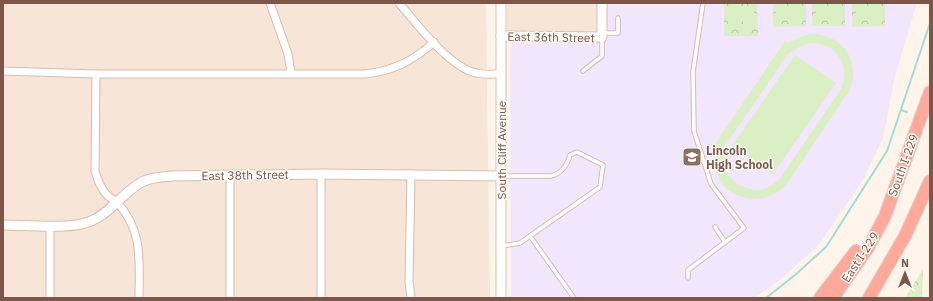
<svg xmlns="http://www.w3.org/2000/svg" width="933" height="301" font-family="'IBM Plex Sans',sans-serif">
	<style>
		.residential { fill: #f7e5d7 }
		.education { fill: #f1e6fc }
		.forest { fill: url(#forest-crowns) }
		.garden { fill: #dbefc5; fill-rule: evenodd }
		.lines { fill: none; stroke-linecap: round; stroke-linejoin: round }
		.stream { stroke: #a0dcdf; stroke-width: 2 }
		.lane-casing { stroke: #d5bcb0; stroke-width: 5.5 }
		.street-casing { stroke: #d5bcb0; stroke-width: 9 }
		.secondary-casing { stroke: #dbbdaf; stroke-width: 11 }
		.highway-casing { stroke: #ddd3d0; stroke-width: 14 }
		.lane { stroke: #fff; stroke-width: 3.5 }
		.street { stroke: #fff; stroke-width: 7 }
		.secondary { stroke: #fff; stroke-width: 9 }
		.highway { stroke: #ffa99b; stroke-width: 12 }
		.labels { text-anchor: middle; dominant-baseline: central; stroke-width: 3; stroke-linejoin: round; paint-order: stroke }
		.street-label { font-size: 12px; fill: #7e5549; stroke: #fff9f3 }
		.education-label { font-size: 12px; font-weight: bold; fill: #785e54; stroke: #fff9f3; text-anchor: start }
	</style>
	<defs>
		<pattern id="forest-crowns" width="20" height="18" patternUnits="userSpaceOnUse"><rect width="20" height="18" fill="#dbefc5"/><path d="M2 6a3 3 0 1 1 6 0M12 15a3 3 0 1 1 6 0" fill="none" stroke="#b7c4a2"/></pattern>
	</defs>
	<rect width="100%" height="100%" fill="#fff4ea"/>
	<g class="residential">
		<polygon points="3,3 486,3 490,298 3,298"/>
		<polygon points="507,3 607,3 606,43 513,43 507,41"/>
	</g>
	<polygon class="education" points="607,3 917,3 895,76 883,138 863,180 818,246 782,278 754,298 511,298 510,50 512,45 518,42 606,43"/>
	<g class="forest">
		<polygon points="724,3 757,3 758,36 724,36"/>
		<polygon points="773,3 806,3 806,26 773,27"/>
		<rect x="812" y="3" width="33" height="23"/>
		<polygon points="852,3 885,3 885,26 852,27"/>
		<polygon points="923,269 922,298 905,298"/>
	</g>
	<g class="garden">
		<rect x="776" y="3" width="11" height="17"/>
		<rect x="791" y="3" width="11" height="17"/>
		<rect x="816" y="3" width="11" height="17"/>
		<rect x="831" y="3" width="11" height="17"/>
		<rect x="856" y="3" width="11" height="17"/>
		<rect x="870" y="3" width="11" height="17"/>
		<rect x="728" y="6" width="11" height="23"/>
		<rect x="743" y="6" width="11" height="23"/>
		<path d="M812 34C844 35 860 61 850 90L787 184C782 188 778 193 772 195 758 202 736 199 725 187 716 177 713 161 715 149L713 147 785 41 789 43 800 37ZM814 43C820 44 827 46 832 49 844 59 848 76 841 89L779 180C773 184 767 189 759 190 756 191 751 189 747 188 727 183 721 165 725 146L789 53 806 44Z"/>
		<polygon points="795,55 836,83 773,174 732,146"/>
	</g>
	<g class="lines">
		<g class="stream">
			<polyline points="901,110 907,112"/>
			<polyline points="766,298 795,275 826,247 887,151 930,23"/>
		</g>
		<defs>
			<g id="lane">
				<polyline points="603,33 618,33 618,18"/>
				<polyline points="583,71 602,56 602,37"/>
				<polyline points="715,227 725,242"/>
				<polyline points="530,236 574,298"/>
				<path d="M502 246 520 243 600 187 603 165 577 152 570 155C567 166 562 173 551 176H503"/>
				<polyline points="688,278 688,270 744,228 711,184 694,131 693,72 703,3"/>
			</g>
			<g id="street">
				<polyline points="270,3 288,54 291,73"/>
				<path d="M399 3C417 24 449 67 476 73 484 75 493 74 501 74"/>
				<path d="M3 71 96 74H365C393 71 413 61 434 42"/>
				<path d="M96 74 95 171C98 180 100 188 107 195 110 198 114 200 117 202 144 232 139 262 139 298"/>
				<polyline points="321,174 321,298"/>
				<polyline points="411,174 409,281 411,298"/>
				<polyline points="230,175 230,298"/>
				<polyline points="50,298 50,226"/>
			</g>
			<g id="secondary">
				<polyline points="501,3 501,298"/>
				<polyline points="501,36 602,37 602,3"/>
				<path d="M3 225C25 225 72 230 91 221 111 213 123 192 142 182 151 177 162 177 172 176L321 174 501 176"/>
			</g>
			<g id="highway">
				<polyline points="820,298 856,251"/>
				<polyline points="833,298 868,248 885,216 930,92"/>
				<polyline points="869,298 905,236 930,181"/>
			</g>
		</defs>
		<use href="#lane" class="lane-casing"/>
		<use href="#street" class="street-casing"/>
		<use href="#secondary" class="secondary-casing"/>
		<use href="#highway" class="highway-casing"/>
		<use href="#lane" class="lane"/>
		<use href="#street" class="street"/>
		<use href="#secondary" class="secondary"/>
		<use href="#highway" class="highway"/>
	</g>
	<defs>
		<symbol id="school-square" viewBox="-11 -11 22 22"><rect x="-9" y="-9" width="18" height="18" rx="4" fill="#8d6e63" stroke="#fff9f3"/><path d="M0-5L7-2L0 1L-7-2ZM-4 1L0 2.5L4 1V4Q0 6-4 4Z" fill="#fff"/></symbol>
	</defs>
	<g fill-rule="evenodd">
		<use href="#school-square" x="681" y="146" width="22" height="22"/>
	</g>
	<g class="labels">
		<g class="street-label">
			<text transform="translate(551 37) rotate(1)">East 36th Street</text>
			<text transform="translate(501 150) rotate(-90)">South Cliff Avenue</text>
			<text transform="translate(903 165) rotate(-70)">South I-229</text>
			<text transform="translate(245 175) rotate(-1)">East 38th Street</text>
			<text transform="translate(860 257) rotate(-57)">East I-229</text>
		</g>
		<g class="education-label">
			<text x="706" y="150">Lincoln<tspan x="706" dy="14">High School</tspan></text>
		</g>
	</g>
	<rect width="933" height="301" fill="none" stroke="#7e5549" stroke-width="8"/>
	<g transform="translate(905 273)" stroke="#fff9f3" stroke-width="3" paint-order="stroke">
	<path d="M0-3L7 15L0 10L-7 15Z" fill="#7e5549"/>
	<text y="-6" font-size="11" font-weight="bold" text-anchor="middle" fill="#7e5549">N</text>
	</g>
</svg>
